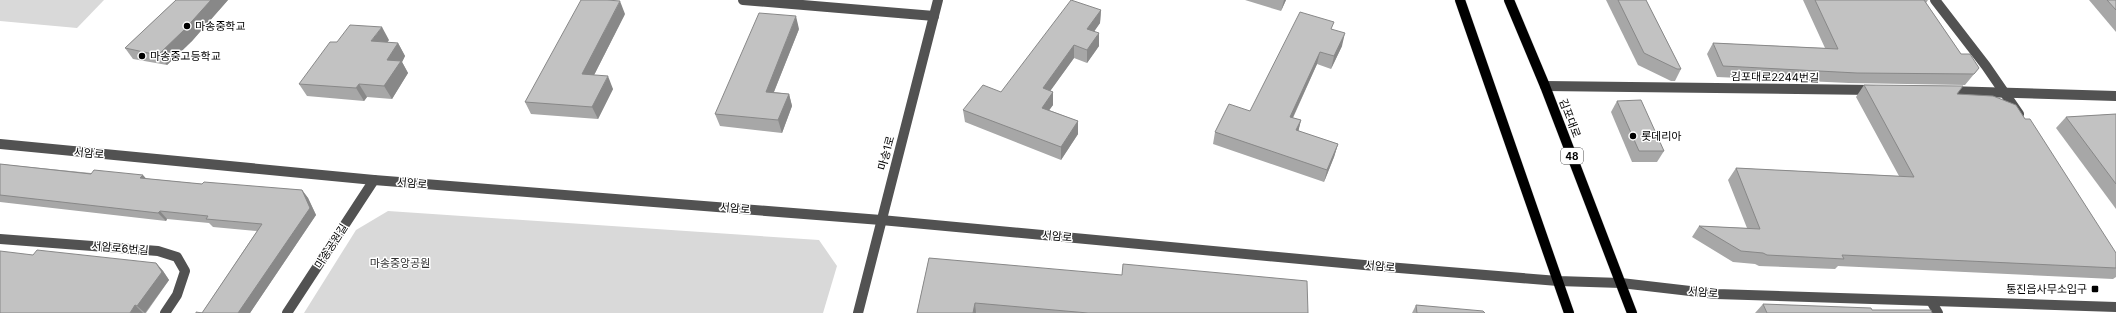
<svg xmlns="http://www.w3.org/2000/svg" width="2116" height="313" font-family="Inter,'Noto Sans KR',sans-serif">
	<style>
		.green { fill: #d9d9d9 }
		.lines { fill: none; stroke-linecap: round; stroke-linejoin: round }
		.major-casing { stroke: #dbdbdb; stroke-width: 11 }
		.minor { stroke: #525252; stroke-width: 10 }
		.major { stroke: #000; stroke-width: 10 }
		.wall { fill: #a7a7a7 }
		.shaded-wall { fill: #888 }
		.building { fill: #c2c2c2; stroke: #888 }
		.poi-dot { fill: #000; stroke: #fff; stroke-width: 1.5 }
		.labels { text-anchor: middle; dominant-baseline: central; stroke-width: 3; stroke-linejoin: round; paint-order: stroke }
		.shield { fill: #fff; stroke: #4c4c4c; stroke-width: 1 }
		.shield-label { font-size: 10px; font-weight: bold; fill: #000 }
		.poi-label { font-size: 11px; fill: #000; stroke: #fff; text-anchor: start }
		.street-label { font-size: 11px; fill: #000; stroke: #fff }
		.park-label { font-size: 11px; fill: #303030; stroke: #fff }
	</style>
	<rect width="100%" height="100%" fill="#fff"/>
	<g class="green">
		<polygon points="0,0 104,0 77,28 0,21"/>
		<polygon points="388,211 819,240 837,266 823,313 304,313 356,230"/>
	</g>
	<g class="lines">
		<defs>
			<g id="major">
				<polyline points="1460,0 1569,313"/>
				<polyline points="1509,0 1545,86 1632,313"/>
			</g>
		</defs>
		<use href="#major" class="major-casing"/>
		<g class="minor">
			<polyline points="743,0 934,16"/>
			<polyline points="1935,0 1986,66 2019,114"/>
			<polyline points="1545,86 1873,90"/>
			<polyline points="1947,91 2116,96"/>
			<polyline points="0,144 374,180 881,220 1375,266 1558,281 1621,283 1716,294 2116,307"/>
			<polyline points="0,239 158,251 177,257 185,271 177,295 165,313"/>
			<polyline points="1931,301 1938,313"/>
			<polyline points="287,313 374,180"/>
			<polyline points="858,313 938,0"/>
		</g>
		<use href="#major" class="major"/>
	</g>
	<g class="wall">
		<polygon points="176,0 228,0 192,41 167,65 133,59 125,48"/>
		<polygon points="1245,0 1286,0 1281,11"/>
		<polygon points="1606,0 1646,0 1681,69 1675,81 1671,81 1638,65"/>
		<polygon points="1803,0 1928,0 1926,3 1961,54 1979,68 1965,85 1849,83 1717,77 1707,54 1713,43 1825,48"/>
		<polygon points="2089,0 2116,0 2116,32"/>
		<polygon points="1101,10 1100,23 1094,31 1099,46 1087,63 1074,58 1050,91 1053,92 1053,105 1049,110 1078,121 1078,134 1061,160 965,122 963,110 1001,92"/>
		<polygon points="625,14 594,75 613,89 598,119 531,114 525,102"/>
		<polygon points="799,29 774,92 789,94 792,106 782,133 720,126 715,114"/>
		<polygon points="1332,29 1342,46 1331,69 1317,64 1293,118 1301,120 1298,131 1338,144 1334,157 1324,182 1213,144 1215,132 1250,111"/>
		<polygon points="389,40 387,42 398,43 405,56 402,62 408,73 392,99 367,97 364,101 307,96 299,84"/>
		<polygon points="1864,85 1957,94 2116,253 2116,277 2113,279 1838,266 1835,269 1759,266 1755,264 1733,262 1692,237 1699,226 1747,228 1728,180 1736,168 1899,176 1856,97"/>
		<polygon points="1617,101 1664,151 1657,162 1632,162 1611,112"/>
		<polygon points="2116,114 2116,209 2056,128 2066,117"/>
		<polygon points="0,164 202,184 302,190 308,198 316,215 250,313 196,313 202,313 257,231 213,227 209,223 167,219 166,221 0,202"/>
		<polygon points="33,255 156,263 163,271 169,280 146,313 0,313"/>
		<polygon points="929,258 1308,313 917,313"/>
		<polygon points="1763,304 1872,310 1932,313 1755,313"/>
		<polygon points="1416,305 1485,313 1412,313"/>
	</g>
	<g class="shaded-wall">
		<polygon points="211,0 228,0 192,41 167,65 158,55"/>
		<polygon points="1284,0 1286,0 1281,11"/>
		<polygon points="620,1 625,14 588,87 582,74"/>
		<polygon points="1101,10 1100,23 1087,42 1087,29"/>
		<polygon points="796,16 799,29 769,104 766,92"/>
		<polygon points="382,27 389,40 379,54 371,41"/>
		<polygon points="1099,33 1099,46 1087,63 1087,50"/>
		<polygon points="1345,33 1342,46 1331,69 1334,56"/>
		<polygon points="398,43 405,56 402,62 408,73 392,99 384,86 387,60"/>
		<polygon points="1074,45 1074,58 1043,101 1043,88"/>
		<polygon points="1320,52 1317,64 1287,130 1290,117"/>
		<polygon points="608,76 613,89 598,119 592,107"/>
		<polygon points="359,84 367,97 364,101 356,88"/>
		<polygon points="1053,92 1053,105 1042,120 1042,108"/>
		<polygon points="789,94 792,106 782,133 778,120"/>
		<polygon points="1301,120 1298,133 1296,130"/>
		<polygon points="1078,121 1078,134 1061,160 1061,147"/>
		<polygon points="1338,144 1334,157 1324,182 1327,170"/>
		<polygon points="143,175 150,183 140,178"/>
		<polygon points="302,190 308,198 316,215 250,313 238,313"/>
		<polygon points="160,211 167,219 166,221 158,213"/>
		<polygon points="156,263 163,271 169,280 145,313 137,306"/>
		<polygon points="975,303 976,313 973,313"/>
		<polygon points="135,305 143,313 130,313"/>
	</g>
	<g class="building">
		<polygon points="176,0 211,0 184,30 158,55 125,48"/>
		<polygon points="581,0 607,0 620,1 582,74 608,76 592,107 525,102"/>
		<polygon points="1071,0 1101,10 1087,29 1099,33 1087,50 1074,45 1043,88 1053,92 1042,108 1078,121 1061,147 963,110 983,85 1001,92"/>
		<polygon points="1618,0 1646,0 1681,69 1677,69 1644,53"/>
		<polygon points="1815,0 1924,0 1961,54 1970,54 1979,68 1974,74 1857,73 1723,66 1713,43 1838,49"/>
		<polygon points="2107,0 2116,0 2116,10"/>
		<polygon points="1300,12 1334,22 1331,29 1345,33 1334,56 1320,52 1290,117 1301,120 1296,130 1338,144 1327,170 1215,132 1229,104 1250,111"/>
		<polygon points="759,13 796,16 766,92 789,94 778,120 715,114"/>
		<polygon points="350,25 382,27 371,41 398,43 387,60 401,61 384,86 359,84 356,88 299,84 330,42 337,42"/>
		<polygon points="1864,85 1963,86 1957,94 1993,96 2016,105 2025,119 2030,119 2116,253 2116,268 1842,255 1844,259 1767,255 1763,253 1741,251 1699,226 1760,229 1736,168 1914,177"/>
		<polygon points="1641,100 1664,151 1639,151 1617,101"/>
		<polygon points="2116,114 2116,184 2066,117"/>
		<polygon points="0,164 91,174 94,170 143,175 140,178 202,184 204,182 302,190 310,208 238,313 196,313 196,312 202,313 262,224 206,219 208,216 160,211 158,213 0,195"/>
		<polygon points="37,250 156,263 162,272 137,306 135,305 130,313 0,313 0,251 33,255"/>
		<polygon points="929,258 1122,275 1123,264 1307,281 1308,313 1088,313 975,303 973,313 917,313"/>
		<polygon points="1763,304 1871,308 1872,310 1931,310 1932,313 1767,313"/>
		<polygon points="1416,305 1483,311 1485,313 1417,313"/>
	</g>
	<g class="poi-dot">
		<circle cx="187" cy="26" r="4"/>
		<circle cx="142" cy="56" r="4"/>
		<circle cx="1633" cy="136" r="4"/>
		<rect x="2091" y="285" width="8" height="8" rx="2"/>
	</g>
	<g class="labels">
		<rect class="shield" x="1561" y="148" width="22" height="16" rx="3"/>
		<g class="shield-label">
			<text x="1572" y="156">48</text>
		</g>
		<g class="poi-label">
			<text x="195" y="26">마송중학교</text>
			<text x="150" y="56">마송중고등학교</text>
			<text x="1641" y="136">롯데리아</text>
			<text x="2087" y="289" text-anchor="end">통진읍사무소입구</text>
		</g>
		<g class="street-label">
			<text transform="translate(1775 77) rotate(1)">김포대로2244번길</text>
			<text transform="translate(1570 118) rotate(69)">김포대로</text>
			<text transform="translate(89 153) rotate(5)">서암로</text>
			<text transform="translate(886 153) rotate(-75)">마송1로</text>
			<text transform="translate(412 183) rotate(5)">서암로</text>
			<text transform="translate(735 208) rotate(5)">서암로</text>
			<text transform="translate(1057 236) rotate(5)">서암로</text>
			<text transform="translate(331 246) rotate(-57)">마송공원길</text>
			<text transform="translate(120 248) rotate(5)">서암로6번길</text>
			<text transform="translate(1380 266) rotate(5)">서암로</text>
			<text transform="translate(1703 292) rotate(5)">서암로</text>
		</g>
		<g class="park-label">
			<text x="400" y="263">마송중앙공원</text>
		</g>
	</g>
</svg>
